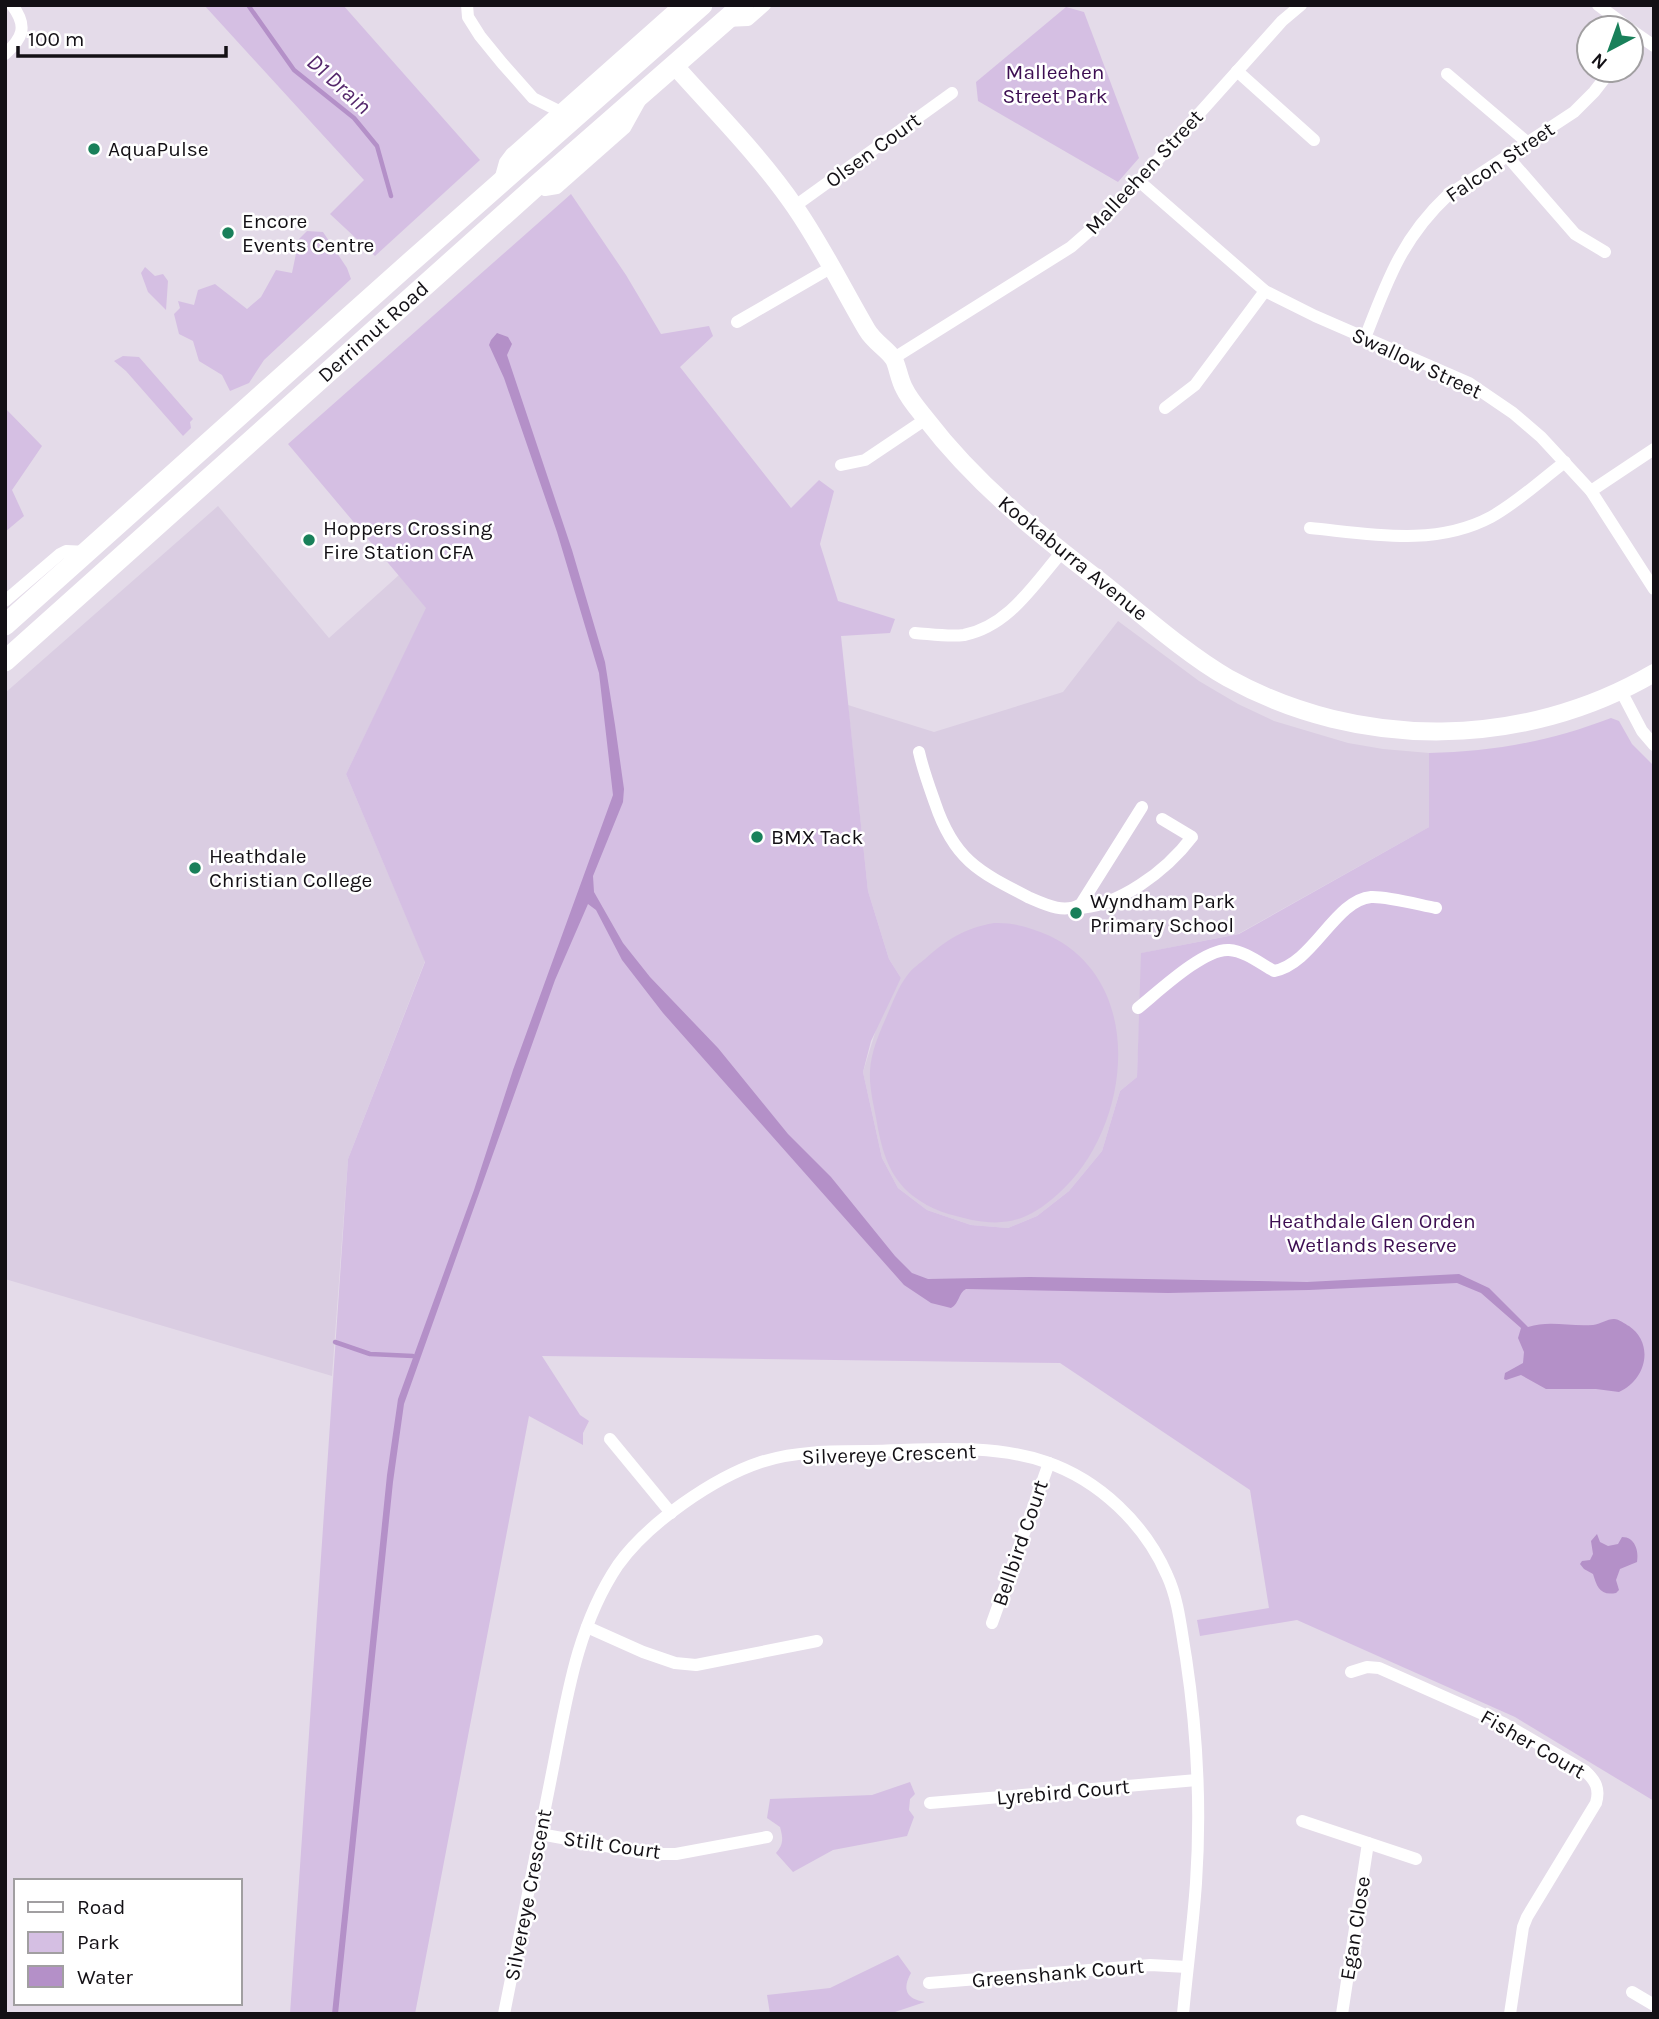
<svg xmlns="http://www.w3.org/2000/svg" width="1659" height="2019" font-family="Karla,sans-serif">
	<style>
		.built { fill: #dacde2 }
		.green { fill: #d5bfe3 }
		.water { fill: #b490c8 }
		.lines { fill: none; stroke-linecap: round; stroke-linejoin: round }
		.stream { stroke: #b490c8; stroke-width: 4.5 }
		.street { stroke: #fff; stroke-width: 12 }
		.secondary { stroke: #fff; stroke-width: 18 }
		.highway { stroke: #fff; stroke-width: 21 }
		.poi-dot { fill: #19805a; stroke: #fff; stroke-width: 2.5 }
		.labels { text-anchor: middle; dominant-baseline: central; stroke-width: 5; stroke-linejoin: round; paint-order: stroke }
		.park-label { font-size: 21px; fill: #3d0e52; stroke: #fff }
		.poi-label { font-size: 21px; fill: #131015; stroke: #fff; text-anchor: start }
		.street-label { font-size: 21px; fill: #131015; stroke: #fff }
		.water-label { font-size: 23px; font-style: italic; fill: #55286c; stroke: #fff }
	</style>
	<rect width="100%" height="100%" fill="#e4dbe9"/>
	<g class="built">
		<polygon points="218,506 329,638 399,575 427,608 346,774 425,961 348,1159 332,1376 5,1279 5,693"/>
		<polygon points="1118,621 1199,681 1238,704 1274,721 1348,743 1383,749 1429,753 1429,827 1238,934 1142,953 1137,1077 1120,1091 1102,1151 1069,1191 1037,1216 1008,1228 971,1225 927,1210 898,1188 882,1158 863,1072 878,1023 901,978 889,959 868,891 848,705 934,732 1063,692"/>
	</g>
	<g class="green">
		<polygon points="204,5 343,5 480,160 375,256 330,214 364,180"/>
		<polygon points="1066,7 1084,12 1139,158 1118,182 978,101 976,82"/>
		<path d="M571 194 626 275 661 334 709 326 713 336 680 367 791 508 819 480 834 491 820 544 838 601 895 619 890 633 841 636 868 891 889 959 901 978 871 1041 863 1072 882 1158 898 1188 927 1210 971 1225 1008 1228 1037 1216 1069 1191 1102 1151 1120 1091 1137 1077 1141 953 1239 934 1429 827V753C1493 752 1551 741 1611 718L1619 721 1632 744 1654 766V1801L1515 1717 1297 1620 1200 1636 1197 1620 1269 1608 1250 1490 1060 1363 542 1356 580 1415 589 1421 583 1433V1445L529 1416 415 2014H290L348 1159 425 962 346 774 426 608 288 444Z"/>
		<polygon points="307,231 323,232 347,268 351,279 264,360 249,383 230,391 222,375 199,361 193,341 179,334 174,314 180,308 178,301 194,305 198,290 215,284 247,309 261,297 276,270 292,273 299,239"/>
		<polygon points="145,267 155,276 163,274 168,281 166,310 148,292 141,273"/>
		<polygon points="123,356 139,357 193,419 190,422 191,428 183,436 126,371 114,361"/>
		<polygon points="5,408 42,446 12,490 24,516 5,532"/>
		<path d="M994 923C1013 922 1032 928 1050 936 1149 984 1130 1131 1058 1194 1030 1219 1009 1227 972 1220 950 1215 931 1210 913 1196 890 1178 882 1152 877 1123 874 1106 869 1088 870 1071 871 1053 878 1036 885 1020 892 1005 898 986 909 973 913 968 920 963 925 959 946 940 965 928 994 923Z"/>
		<path d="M910 1782 915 1794 910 1799 909 1810 914 1817 907 1836 833 1850 793 1872 776 1853C784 1844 783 1838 780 1827L767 1818 770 1799 872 1795Z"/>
		<path d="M898 1955 911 1973C902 1989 906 1999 925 2002L889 2014H770L767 1995 830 1988Z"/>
	</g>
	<g class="water">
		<path d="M497 333 508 337 512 344 507 355 572 550 605 662 615 725 624 789 623 802 593 876 594 892 623 943 650 977 718 1048 788 1134 831 1177 895 1256 912 1273 928 1279 1030 1277 1307 1282 1459 1274 1489 1288 1528 1327C1550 1320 1570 1327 1593 1325 1600 1324 1607 1319 1614 1319 1619 1319 1625 1324 1629 1326 1655 1344 1646 1380 1619 1392L1596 1389H1546L1521 1375 1506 1380 1504 1379 1505 1373 1523 1363 1524 1352 1518 1338 1521 1328 1481 1293 1457 1283 1309 1290 1168 1293 966 1289C958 1293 960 1303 951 1308L931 1303 904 1285 663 1013 622 960 596 910 588 904 555 980 404 1404 393 1482 338 2014H332L387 1475 398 1399 474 1190 513 1070 613 795 599 673 557 532 504 378 489 345 491 340Z"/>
		<path d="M1597 1534 1600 1542 1608 1546 1618 1544 1622 1537C1635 1537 1639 1551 1637 1562L1620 1569 1616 1580 1619 1590 1616 1593C1600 1596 1597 1587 1593 1574L1584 1569 1580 1564 1582 1561 1590 1560 1593 1554 1591 1541Z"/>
	</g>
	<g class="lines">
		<g class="stream">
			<polyline points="248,5 294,70 354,118 377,146 391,196"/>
			<polyline points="335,1342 370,1354 413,1356"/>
		</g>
		<g class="street">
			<polyline points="467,5 468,17 480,36 502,63 533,98 559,111"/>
			<polyline points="1598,5 1629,28"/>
			<polyline points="725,21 748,20 765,5"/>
			<polyline points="1631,30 1654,46"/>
			<path d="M5 54C23 38 28 26 12 5"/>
			<polyline points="1237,71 1314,140"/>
			<polyline points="1447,74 1528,143"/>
			<polyline points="1507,156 1575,234 1605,252"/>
			<polyline points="500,180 505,162 511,154 679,5"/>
			<polyline points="1140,182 1265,291 1315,316 1469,383 1513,413 1541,437 1591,491 1654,589"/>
			<polyline points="536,186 545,190 557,188 625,128 640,101"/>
			<polyline points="795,206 952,93"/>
			<polyline points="737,322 832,267"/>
			<path d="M1365 338C1387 281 1402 238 1448 195L1574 112 1594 92 1611 70"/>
			<polyline points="894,358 1071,247 1111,212 1282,21 1301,5"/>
			<polyline points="1165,408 1195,385 1265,291"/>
			<polyline points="841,465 865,460 926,419"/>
			<polyline points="1591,491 1654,449"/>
			<path d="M1310 528C1371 534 1435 547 1491 517 1518 502 1541 480 1565 462"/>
			<polyline points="5,601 60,554 66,551 87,552"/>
			<path d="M915 633C930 634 949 637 964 635 1009 626 1034 584 1062 552"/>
			<polyline points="1621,691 1642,731 1654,745"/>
			<path d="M919 752C923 770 929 786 935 803 954 860 979 872 1030 898 1046 905 1065 914 1081 904L1142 807"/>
			<path d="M1075 908C1118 908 1167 870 1192 837L1162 819"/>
			<path d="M1138 1008C1158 992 1204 948 1229 950 1245 951 1261 964 1274 971 1313 964 1335 900 1371 897 1386 896 1420 905 1436 908"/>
			<polyline points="610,1439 671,1513"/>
			<polyline points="992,1623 1049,1463"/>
			<polyline points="587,1627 643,1652 675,1663 696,1665 817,1641"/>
			<path d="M1351 1672 1367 1667 1379 1668 1503 1723 1585 1771C1596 1781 1600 1789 1596 1803L1527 1917 1523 1927 1510 2014"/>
			<polyline points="930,1803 1197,1780"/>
			<polyline points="1302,1821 1416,1859"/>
			<polyline points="540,1834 650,1854 676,1854 767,1837"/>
			<polyline points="929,1983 1150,1965 1187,1967"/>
			<polyline points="1632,1992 1654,2005"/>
			<path d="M504 2014C520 1935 535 1856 551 1778 566 1704 575 1629 618 1565 648 1523 713 1478 761 1462 796 1451 833 1451 869 1451 927 1450 991 1443 1046 1462 1099 1480 1145 1524 1167 1575 1179 1601 1181 1630 1186 1658 1197 1731 1201 1809 1196 1883 1193 1926 1187 1970 1183 2014"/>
			<polyline points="1342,2014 1368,1843"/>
		</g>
		<path class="secondary" d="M674 65C715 111 760 156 795 207 822 246 843 289 867 330 874 342 887 349 893 358 897 363 899 379 904 388 909 399 918 409 926 419 975 483 1036 532 1100 581 1139 612 1186 654 1228 678 1360 751 1524 749 1654 673"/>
		<g class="highway">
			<polyline points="5,625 404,268 702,5"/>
			<path id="s1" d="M5 661 536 186 743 5"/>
		</g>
	</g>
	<g class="poi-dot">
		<circle cx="94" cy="149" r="7"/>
		<circle cx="228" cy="233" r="7"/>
		<circle cx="309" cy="540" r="7"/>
		<circle cx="757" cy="837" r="7"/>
		<circle cx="195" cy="868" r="7"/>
		<circle cx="1076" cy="913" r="7"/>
	</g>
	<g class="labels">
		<g class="park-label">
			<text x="1055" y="72">Malleehen<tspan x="1055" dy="24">Street Park</tspan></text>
			<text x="1372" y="1221">Heathdale Glen Orden<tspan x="1372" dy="24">Wetlands Reserve</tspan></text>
		</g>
		<g class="poi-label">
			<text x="108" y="149">AquaPulse</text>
			<text x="242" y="221">Encore<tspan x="242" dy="24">Events Centre</tspan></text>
			<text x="323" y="528">Hoppers Crossing<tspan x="323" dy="24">Fire Station CFA</tspan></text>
			<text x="771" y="837">BMX Tack</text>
			<text x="209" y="856">Heathdale<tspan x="209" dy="24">Christian College</tspan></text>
			<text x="1090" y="901">Wyndham Park<tspan x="1090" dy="24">Primary School</tspan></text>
		</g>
		<g class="street-label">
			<text transform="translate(873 150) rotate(-36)">Olsen Court</text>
			<text transform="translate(1500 162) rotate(-34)">Falcon Street</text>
			<text transform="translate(1144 172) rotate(-47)">Malleehen Street</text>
			<text stroke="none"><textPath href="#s1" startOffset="494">Derrimut Road</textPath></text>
			<text transform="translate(1417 363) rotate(25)">Swallow Street</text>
			<text transform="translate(1073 558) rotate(39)">Kookaburra Avenue</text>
			<text transform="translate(889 1454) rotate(-2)">Silvereye Crescent</text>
			<text transform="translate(1020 1543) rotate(-71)">Bellbird Court</text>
			<text transform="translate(1533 1744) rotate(30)">Fisher Court</text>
			<text transform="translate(1063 1792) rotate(-5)">Lyrebird Court</text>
			<text transform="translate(612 1845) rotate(8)">Stilt Court</text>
			<text transform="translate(528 1895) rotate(-79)">Silvereye Crescent</text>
			<text transform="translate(1355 1928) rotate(-81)">Egan Close</text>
			<text transform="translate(1058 1973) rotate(-5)">Greenshank Court</text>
		</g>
		<g class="water-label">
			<text transform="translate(339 84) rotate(42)">D1 Drain</text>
		</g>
	</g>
	<rect width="1659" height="2019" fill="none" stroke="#131015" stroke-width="14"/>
	<rect x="14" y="1879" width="228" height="126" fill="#ffffff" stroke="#a19fa1" stroke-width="2"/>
	<rect x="28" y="1902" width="35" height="10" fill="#ffffff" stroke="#a19fa1" stroke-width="2"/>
	<text x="77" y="1914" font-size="21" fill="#131015">Road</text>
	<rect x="28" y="1932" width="35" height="21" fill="#d5bfe3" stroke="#a19fa1" stroke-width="2"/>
	<text x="77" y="1949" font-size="21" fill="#131015">Park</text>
	<rect x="28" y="1966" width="35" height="21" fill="#b490c8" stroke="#a19fa1" stroke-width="2"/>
	<text x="77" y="1984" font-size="21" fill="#131015">Water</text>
	<g transform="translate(1610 49) rotate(221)"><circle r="33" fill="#ffffff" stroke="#a19fa1" stroke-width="2"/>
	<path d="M0-5L12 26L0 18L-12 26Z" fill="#19805a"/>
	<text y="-10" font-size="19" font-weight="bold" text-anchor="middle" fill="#131015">N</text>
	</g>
	<path d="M18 46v10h208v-10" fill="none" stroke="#131015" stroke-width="3.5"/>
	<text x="28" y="46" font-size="21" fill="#131015" stroke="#ffffff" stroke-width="5" paint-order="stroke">100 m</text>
</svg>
